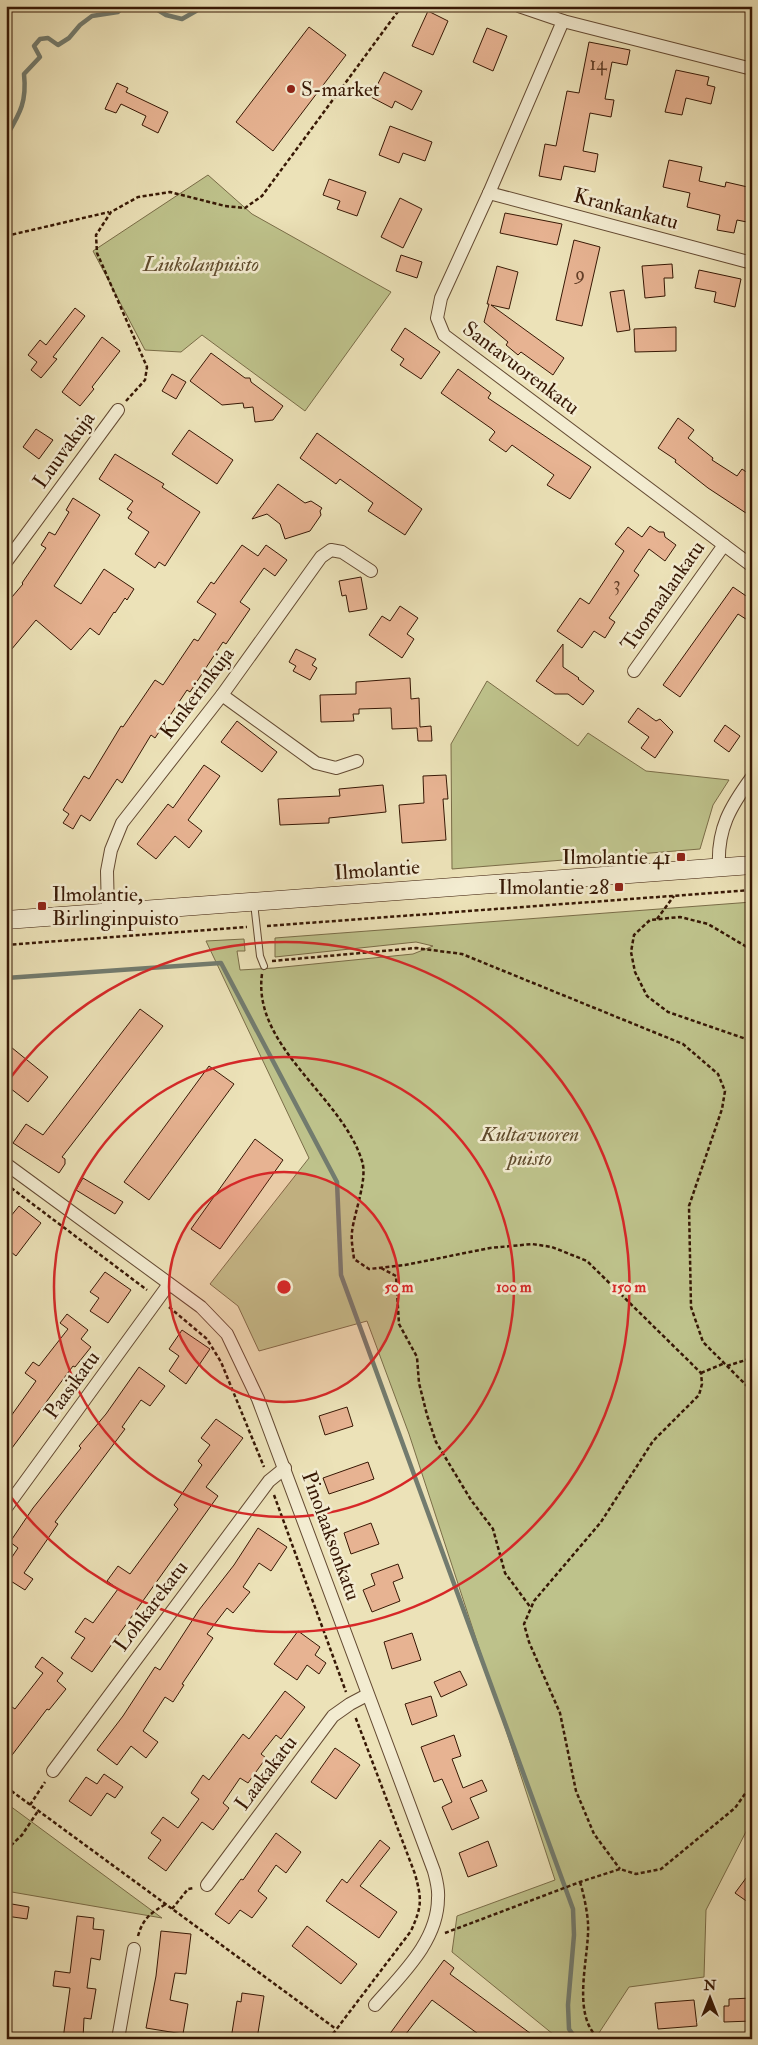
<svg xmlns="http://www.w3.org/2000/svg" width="758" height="2045" font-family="'IM FELL Double Pica',serif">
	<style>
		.green { fill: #bec28b; stroke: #7a6d48 }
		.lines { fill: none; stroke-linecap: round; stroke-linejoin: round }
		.stream { stroke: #727b6e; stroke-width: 4.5 }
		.building { fill: #e7b392; stroke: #371805 }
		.lane-casing { stroke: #644a32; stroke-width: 8 }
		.street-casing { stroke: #644a32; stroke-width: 14 }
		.secondary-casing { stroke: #371805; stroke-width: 19 }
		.path { stroke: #371805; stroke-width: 2.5; stroke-dasharray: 4 2.5; stroke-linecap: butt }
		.lane { stroke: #f3ecd1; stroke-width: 6 }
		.street { stroke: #f3ecd1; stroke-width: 12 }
		.secondary { stroke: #f3ecd1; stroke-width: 18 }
		.ring { fill: none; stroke: #d62828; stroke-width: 2.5 }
		.poi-dot { fill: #8f2418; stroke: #f3ecd1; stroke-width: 2 }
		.labels { text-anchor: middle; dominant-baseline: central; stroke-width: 5; stroke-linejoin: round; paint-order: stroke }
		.number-label { font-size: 19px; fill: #633f28 }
		.poi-label { font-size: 21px; fill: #371805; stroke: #f3ecd1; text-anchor: start }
		.street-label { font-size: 21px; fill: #371805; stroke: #f3ecd1 }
		.park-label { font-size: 21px; font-style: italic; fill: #604b2d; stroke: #f3ecd1 }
		.centre { fill: #d62828; stroke: #f3ecd1; stroke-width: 2.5 }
		.ring-label { font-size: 15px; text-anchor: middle; font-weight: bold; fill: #d62828; stroke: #f3ecd1; stroke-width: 5; stroke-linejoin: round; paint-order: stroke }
	</style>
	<rect width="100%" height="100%" fill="#ece2b8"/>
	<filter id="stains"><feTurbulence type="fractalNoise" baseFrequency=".004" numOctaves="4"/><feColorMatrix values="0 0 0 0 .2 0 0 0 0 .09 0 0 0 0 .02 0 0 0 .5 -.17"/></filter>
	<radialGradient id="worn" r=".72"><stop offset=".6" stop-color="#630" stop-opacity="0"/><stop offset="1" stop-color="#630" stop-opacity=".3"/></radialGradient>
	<g class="green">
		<polygon points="208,175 252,214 391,292 305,411 202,335 181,352 145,350 93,251"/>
		<polygon points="487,681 578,746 588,733 646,771 729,780 713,805 700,849 452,869 451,744"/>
		<polygon points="752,902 752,1820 706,1910 704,1977 629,1987 595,2039 559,2039 452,1952 457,1916 555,1880 409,1434 367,1321 259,1351 238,1306 210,1284 309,1158 206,941 244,939 245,951 237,951 240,970 274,968 413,954 433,946 416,942 275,957 275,938"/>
		<polygon points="6,1803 162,1918 6,1891"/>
	</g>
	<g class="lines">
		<g class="stream">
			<polyline points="136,6 142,9 153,7 166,15 182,19 196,11 200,6"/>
			<path d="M6 137C20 113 27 102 24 74L40 57 34 46 40 39 48 38 58 45 69 38 80 25 92 16 118 12 124 6"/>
			<polyline points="6,978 221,963 337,1182 341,1275 573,1909 574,1935 568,2005 569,2029 576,2039"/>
		</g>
	</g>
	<g class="building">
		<polygon points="428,11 448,21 433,55 412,46"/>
		<polygon points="309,27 346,55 273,151 236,122"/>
		<polygon points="487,28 507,36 493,71 473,62"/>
		<polygon points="589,42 630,50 627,65 612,62 605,99 614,100 611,117 590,113 583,151 598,154 595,172 564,166 561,180 539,176 545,144 556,146 567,91 579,93"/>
		<polygon points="676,70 709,77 707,85 715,87 711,104 686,98 682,115 665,112"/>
		<polygon points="384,72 422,91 412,110 395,101 392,108 371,97"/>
		<polygon points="117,83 128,88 126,92 168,112 158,133 142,125 146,116 121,104 116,113 105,109"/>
		<polygon points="390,126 432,142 425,161 403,153 399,163 379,155"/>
		<polygon points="669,160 702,167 699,181 725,187 726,182 752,188 752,223 737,220 734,233 717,230 720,215 687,207 690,193 663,187"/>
		<polygon points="329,179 366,192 357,216 337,209 340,201 323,195"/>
		<polygon points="400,198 422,209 403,248 381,237"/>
		<polygon points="505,213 562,224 557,245 500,233"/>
		<polygon points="574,240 600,247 582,326 556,320"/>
		<polygon points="401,255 422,262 417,278 396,271"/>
		<polygon points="672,264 673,278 664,278 665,296 645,298 642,266"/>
		<polygon points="497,266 518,272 509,309 491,305 564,358 553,375 521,352 518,355 506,345 508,342 484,322 489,304 487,304"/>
		<polygon points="699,270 741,279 735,307 714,302 716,292 695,288"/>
		<polygon points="624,290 630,330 617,332 610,292"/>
		<polygon points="75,308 85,316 53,357 57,359 41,378 31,370 37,362 28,355 40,340 46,345"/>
		<polygon points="676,327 676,351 635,352 634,329"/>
		<polygon points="405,328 440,352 421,379 400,365 404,359 391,350"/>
		<polygon points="102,337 120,351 92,387 94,389 80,406 62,392"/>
		<polygon points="211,353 245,378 250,378 251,382 283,406 273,420 255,422 253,407 244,408 243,403 222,405 190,381"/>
		<polygon points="458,369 491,393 488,398 591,467 570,499 547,485 554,475 512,445 506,452 489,440 495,432 492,429 441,393"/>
		<polygon points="172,374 186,382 176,399 162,391"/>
		<polygon points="678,418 694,430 688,438 713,458 712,460 737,476 742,469 752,476 752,517 708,488 675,462 676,460 658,448"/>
		<polygon points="36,429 53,440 39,459 23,447"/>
		<polygon points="189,430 233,460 217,484 172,454"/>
		<polygon points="317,433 422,509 405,535 368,511 373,503 340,479 336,484 300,458"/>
		<polygon points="115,454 164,484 162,487 200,512 165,566 159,562 155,568 135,554 149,532 128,518 132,512 127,509 133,501 99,479"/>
		<polygon points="278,484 305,503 311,501 322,508 320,511 321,515 310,531 285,539 280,524 267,514 252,519"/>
		<polygon points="73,498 100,515 54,586 81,604 104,569 134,589 127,600 125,598 115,613 114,612 99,635 90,628 71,650 36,620 6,656 6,604 23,584 22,583 46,548 41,545 49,532 55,535 69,512 66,510"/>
		<polygon points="650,526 659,532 664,532 665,537 676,545 665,561 649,549 634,571 639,575 609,618 615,622 605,638 594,631 582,648 557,631 580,598 589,604 624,551 615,544 628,527 642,537"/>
		<polygon points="242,545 258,556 266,545 287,560 275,576 264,568 240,602 250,609 226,644 223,642 190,692 187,690 155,738 151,735 122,783 117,779 90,821 81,815 73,829 63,823 69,814 63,810 84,776 89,779 121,726 123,727 155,680 163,685 194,639 198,641 216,614 197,602 211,582 214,584"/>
		<polygon points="361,577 367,609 349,612 346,595 342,596 339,581"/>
		<polygon points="733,587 752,600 752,623 738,614 680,697 663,685"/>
		<polygon points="400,606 418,618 407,634 414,639 402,658 369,635 382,616 390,621"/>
		<polygon points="563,644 563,667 579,678 578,679 594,691 583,705 568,694 555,694 536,681"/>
		<polygon points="296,649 316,659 312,665 317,668 310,680 293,671 296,666 289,662"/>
		<polygon points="410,678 411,699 419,698 420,727 431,726 432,741 418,741 417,728 392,729 391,708 359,709 359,714 353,714 354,721 321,722 320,695 356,694 356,682"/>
		<polygon points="638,708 656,721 660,719 673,732 655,758 641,748 649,737 628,722"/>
		<polygon points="237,721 277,752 262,772 221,742"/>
		<polygon points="725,725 740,736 729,752 714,741"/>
		<polygon points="204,765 220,776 188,820 202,831 189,848 175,836 156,859 137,844 168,804 173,808"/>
		<polygon points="446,775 448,799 443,799 446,840 402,843 399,805 424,803 423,776"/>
		<polygon points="383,785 386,812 329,818 329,823 280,825 278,799 340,796 339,789"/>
		<polygon points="140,1009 163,1026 62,1157 65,1159 65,1164 59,1173 13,1143 26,1124 43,1135"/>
		<polygon points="6,1043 48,1077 28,1102 6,1085"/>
		<polygon points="209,1066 234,1084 149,1200 124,1182"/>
		<polygon points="255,1139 283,1160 220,1249 191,1229"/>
		<polygon points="83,1178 123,1202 115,1214 76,1190"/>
		<polygon points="19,1206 41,1223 16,1256 6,1248 6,1222"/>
		<polygon points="105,1272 131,1290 108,1323 90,1311 99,1298 90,1292"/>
		<polygon points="67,1314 88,1330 81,1339 91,1347 75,1367 73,1366 6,1456 6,1423 36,1381 25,1373 33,1362 39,1366 68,1329 60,1323"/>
		<polygon points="182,1330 210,1349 186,1384 169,1371 179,1356 169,1349"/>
		<polygon points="139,1367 165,1386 150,1406 141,1400 122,1427 125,1429 55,1522 58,1524 24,1573 33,1579 25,1590 6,1578 6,1566 18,1548 10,1542 33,1508 81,1448 79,1446 106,1414"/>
		<polygon points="347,1407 353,1426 325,1435 319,1416"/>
		<polygon points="216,1419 243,1438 206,1487 218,1496 92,1672 71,1658 85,1638 75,1632 85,1618 93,1623 118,1589 107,1581 118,1566 130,1574 178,1509 174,1505 202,1465 198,1461 210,1445 201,1438"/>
		<polygon points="368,1462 374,1479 329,1494 323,1478"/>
		<polygon points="371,1523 379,1544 351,1554 344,1533"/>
		<polygon points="258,1528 287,1547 271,1571 259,1563 243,1587 250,1592 233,1613 227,1608 207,1634 213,1638 182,1684 184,1685 173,1702 165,1697 143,1731 158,1742 146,1758 131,1746 117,1765 97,1750 123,1716 155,1667 160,1670 199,1610 234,1565"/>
		<polygon points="398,1564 403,1578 393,1582 400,1601 372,1612 363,1590 375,1585 371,1574"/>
		<polygon points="298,1631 320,1647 315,1655 326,1663 319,1674 307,1665 297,1680 274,1664"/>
		<polygon points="412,1633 421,1660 392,1669 384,1642"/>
		<polygon points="42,1657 63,1673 57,1681 66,1689 49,1710 47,1709 6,1763 6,1703 15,1709 43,1673 35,1667"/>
		<polygon points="460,1671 467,1685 441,1697 434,1682"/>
		<polygon points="285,1691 305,1707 281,1739 276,1735 261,1754 266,1758 248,1783 240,1778 223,1803 229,1808 213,1830 202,1822 166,1871 148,1858 161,1840 151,1833 163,1817 178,1828 199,1799 191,1793 203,1775 209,1780 243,1734 249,1739"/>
		<polygon points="431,1696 437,1716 412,1725 405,1704"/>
		<polygon points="454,1735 461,1756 452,1759 463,1788 482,1780 487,1791 470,1798 479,1818 452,1830 442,1807 452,1802 442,1779 434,1782 421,1747"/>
		<polygon points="335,1748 360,1765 336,1799 311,1782"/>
		<polygon points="104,1774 123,1787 115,1798 107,1793 91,1816 69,1801 86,1777 97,1784"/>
		<polygon points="276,1833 301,1852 286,1873 276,1865 258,1891 267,1898 252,1918 240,1910 229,1924 215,1914 241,1879 243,1880"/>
		<polygon points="380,1840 390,1848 360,1886 397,1912 379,1938 326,1901 342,1879 347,1883"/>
		<polygon points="488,1841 497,1866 468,1877 459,1853"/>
		<polygon points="752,1870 752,1905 735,1893"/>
		<polygon points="6,1903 29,1907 27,1919 6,1916"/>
		<polygon points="77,1916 94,1918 93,1929 104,1930 100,1960 91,1958 87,1988 96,1989 91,2019 84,2018 83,2039 63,2039 70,1988 53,1986 55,1971 70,1973"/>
		<polygon points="307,1926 357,1964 341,1984 292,1946"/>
		<polygon points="161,1931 191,1934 186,1974 175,1973 170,2000 188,2004 183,2034 146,2028 156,1976"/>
		<polygon points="444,1960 454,1968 450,1974 538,2039 485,2039 432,2000 402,2039 386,2039"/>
		<polygon points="242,1993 264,1996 257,2039 231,2039 237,2001 241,2002"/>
		<polygon points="752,1998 752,2021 724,2022 724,2006 729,2006 729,1999"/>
		<polygon points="694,2000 697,2026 658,2029 655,2003"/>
	</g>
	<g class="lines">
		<defs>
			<polyline id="lane" points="254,903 260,956 264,966"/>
			<g id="street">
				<polyline points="519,6 563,21 752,69"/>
				<polyline points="563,21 489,193 441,298 437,318 444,335 752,566"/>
				<polyline points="489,193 752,263"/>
				<polyline points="6,562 118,410"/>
				<polyline points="634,671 724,545"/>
				<polyline points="222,695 316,763 336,768 357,761"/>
				<path d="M719 867C717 829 730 807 752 777"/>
				<polyline points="108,913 107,871 111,850 122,823 222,695 321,557 331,550 342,552 371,571"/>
				<path d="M6 1164 201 1307 227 1334 258 1399 434 1871C436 1879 439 1889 438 1898 438 1941 402 1974 375 2005"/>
				<polyline points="6,1508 169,1284"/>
				<polyline points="53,1771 269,1481 285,1468"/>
				<polyline points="207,1885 333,1716 350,1704 367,1695"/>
				<polyline points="118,2039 134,1949"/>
			</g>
			<polyline id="secondary" points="6,920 752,865"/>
		</defs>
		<use href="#lane" class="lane-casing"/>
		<use href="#street" class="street-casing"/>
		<use href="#secondary" class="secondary-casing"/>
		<g class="path">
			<polyline points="6,236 109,212"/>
			<polyline points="126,401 145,380 147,367 97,253 96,235 111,212 138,197 170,192 225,206 245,208 262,196 402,6"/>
			<polyline points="657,919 674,896"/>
			<polyline points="267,926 752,890"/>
			<polyline points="6,945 247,927"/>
			<polyline points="752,950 708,924 680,917 650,920 634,935 631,952 635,972 647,996 668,1012 752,1041"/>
			<polyline points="272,961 416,948 462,954 683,1044 718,1074 725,1091 722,1109 689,1206 691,1307 703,1342 747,1386 752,1409"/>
			<path d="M262 974C252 1047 342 1096 362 1161 368 1179 354 1213 352 1232 351 1241 353 1250 354 1259L369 1269 405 1265 490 1248 532 1244 552 1247 587 1261 701 1373 702 1384 699 1395 653 1441 601 1522 534 1601 524 1624 529 1642 560 1713 576 1791 594 1834 620 1869"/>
			<polyline points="6,1184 147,1290"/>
			<polyline points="381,1268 396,1276 399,1324 417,1357 419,1383 427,1415 436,1442 471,1500 493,1529 505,1573 531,1608"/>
			<polyline points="169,1307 207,1339 221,1362 264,1467"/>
			<polyline points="727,1366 752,1358"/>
			<polyline points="701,1373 725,1363"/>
			<polyline points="274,1495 346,1692"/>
			<polyline points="6,1787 336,2029"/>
			<polyline points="30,1805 45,1782"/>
			<polyline points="6,1850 22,1835 38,1811"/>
			<path d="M580 1882C584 1895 587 1910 588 1923 590 1956 570 2014 599 2039"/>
			<polyline points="172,1909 188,1889 194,1888"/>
			<polyline points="445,1933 580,1882 620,1869 636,1874 661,1869 735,1808 752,1784"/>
			<path d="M138 1936C143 1918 151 1913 166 1904"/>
			<path d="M329 2039 411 1931C422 1906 422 1900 415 1874L355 1716"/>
		</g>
		<use href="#lane" class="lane"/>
		<use href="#street" class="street"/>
		<use href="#secondary" class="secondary"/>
	</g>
	<circle cx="284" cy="1287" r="115" fill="#d62828" fill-opacity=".12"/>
	<g class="ring">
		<circle cx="284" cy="1287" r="115"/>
		<circle cx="284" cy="1287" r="230"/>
		<path d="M7 1082A345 345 0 1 1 7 1492"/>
	</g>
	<g class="poi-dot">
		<circle cx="291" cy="89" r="5"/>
		<rect x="676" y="852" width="10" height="10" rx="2.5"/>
		<rect x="614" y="882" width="10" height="10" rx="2.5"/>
		<rect x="37" y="901" width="10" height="10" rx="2.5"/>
	</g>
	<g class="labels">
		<g class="number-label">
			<text x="598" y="64">14</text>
			<text x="580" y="274">9</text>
			<text x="617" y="584">3</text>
		</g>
		<g class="poi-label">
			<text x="301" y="89">S-market</text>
			<text x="671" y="857" text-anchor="end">Ilmolantie 41</text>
			<text x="609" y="887" text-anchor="end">Ilmolantie 28</text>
			<text x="52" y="894">Ilmolantie,<tspan x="52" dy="24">Birlinginpuisto</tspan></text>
		</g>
		<g class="street-label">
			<text transform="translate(626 209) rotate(15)">Krankankatu</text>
			<text transform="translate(521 368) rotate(37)">Santavuorenkatu</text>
			<text transform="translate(64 450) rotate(-54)">Luuvakuja</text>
			<text transform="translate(663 596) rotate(-55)">Tuomaalankatu</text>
			<text transform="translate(197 693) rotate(-53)">Kinkerinkuja</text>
			<text transform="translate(377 870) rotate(-4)">Ilmolantie</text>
			<text transform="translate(72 1385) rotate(-54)">Paasikatu</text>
			<text transform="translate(331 1536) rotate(70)">Pinolaaksonkatu</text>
			<text transform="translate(151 1606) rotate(-53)">Lohkarekatu</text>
			<text transform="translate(266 1773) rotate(-53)">Laakakatu</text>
		</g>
		<g class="park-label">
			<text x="201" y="264">Liukolanpuisto</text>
			<text x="530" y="1134">Kultavuoren<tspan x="530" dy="24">puisto</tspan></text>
		</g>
	</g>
	<circle cx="284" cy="1287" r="8" class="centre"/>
	<g class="ring-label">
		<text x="399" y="1292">50 m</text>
		<text x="514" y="1292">100 m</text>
		<text x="629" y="1292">150 m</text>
	</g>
	<rect width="758" height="2045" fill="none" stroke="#ece2b8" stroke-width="25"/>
	<rect x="8" y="8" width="743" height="2030" fill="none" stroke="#371805" stroke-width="2.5"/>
	<rect x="12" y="12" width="733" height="2020" fill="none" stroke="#371805"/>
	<g transform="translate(710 1998)" stroke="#f3ecd1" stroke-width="4" paint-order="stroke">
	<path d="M0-4L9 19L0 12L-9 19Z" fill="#371805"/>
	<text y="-8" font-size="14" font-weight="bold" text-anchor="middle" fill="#371805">N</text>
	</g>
	<rect width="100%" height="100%" filter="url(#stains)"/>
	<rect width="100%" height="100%" fill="url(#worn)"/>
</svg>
